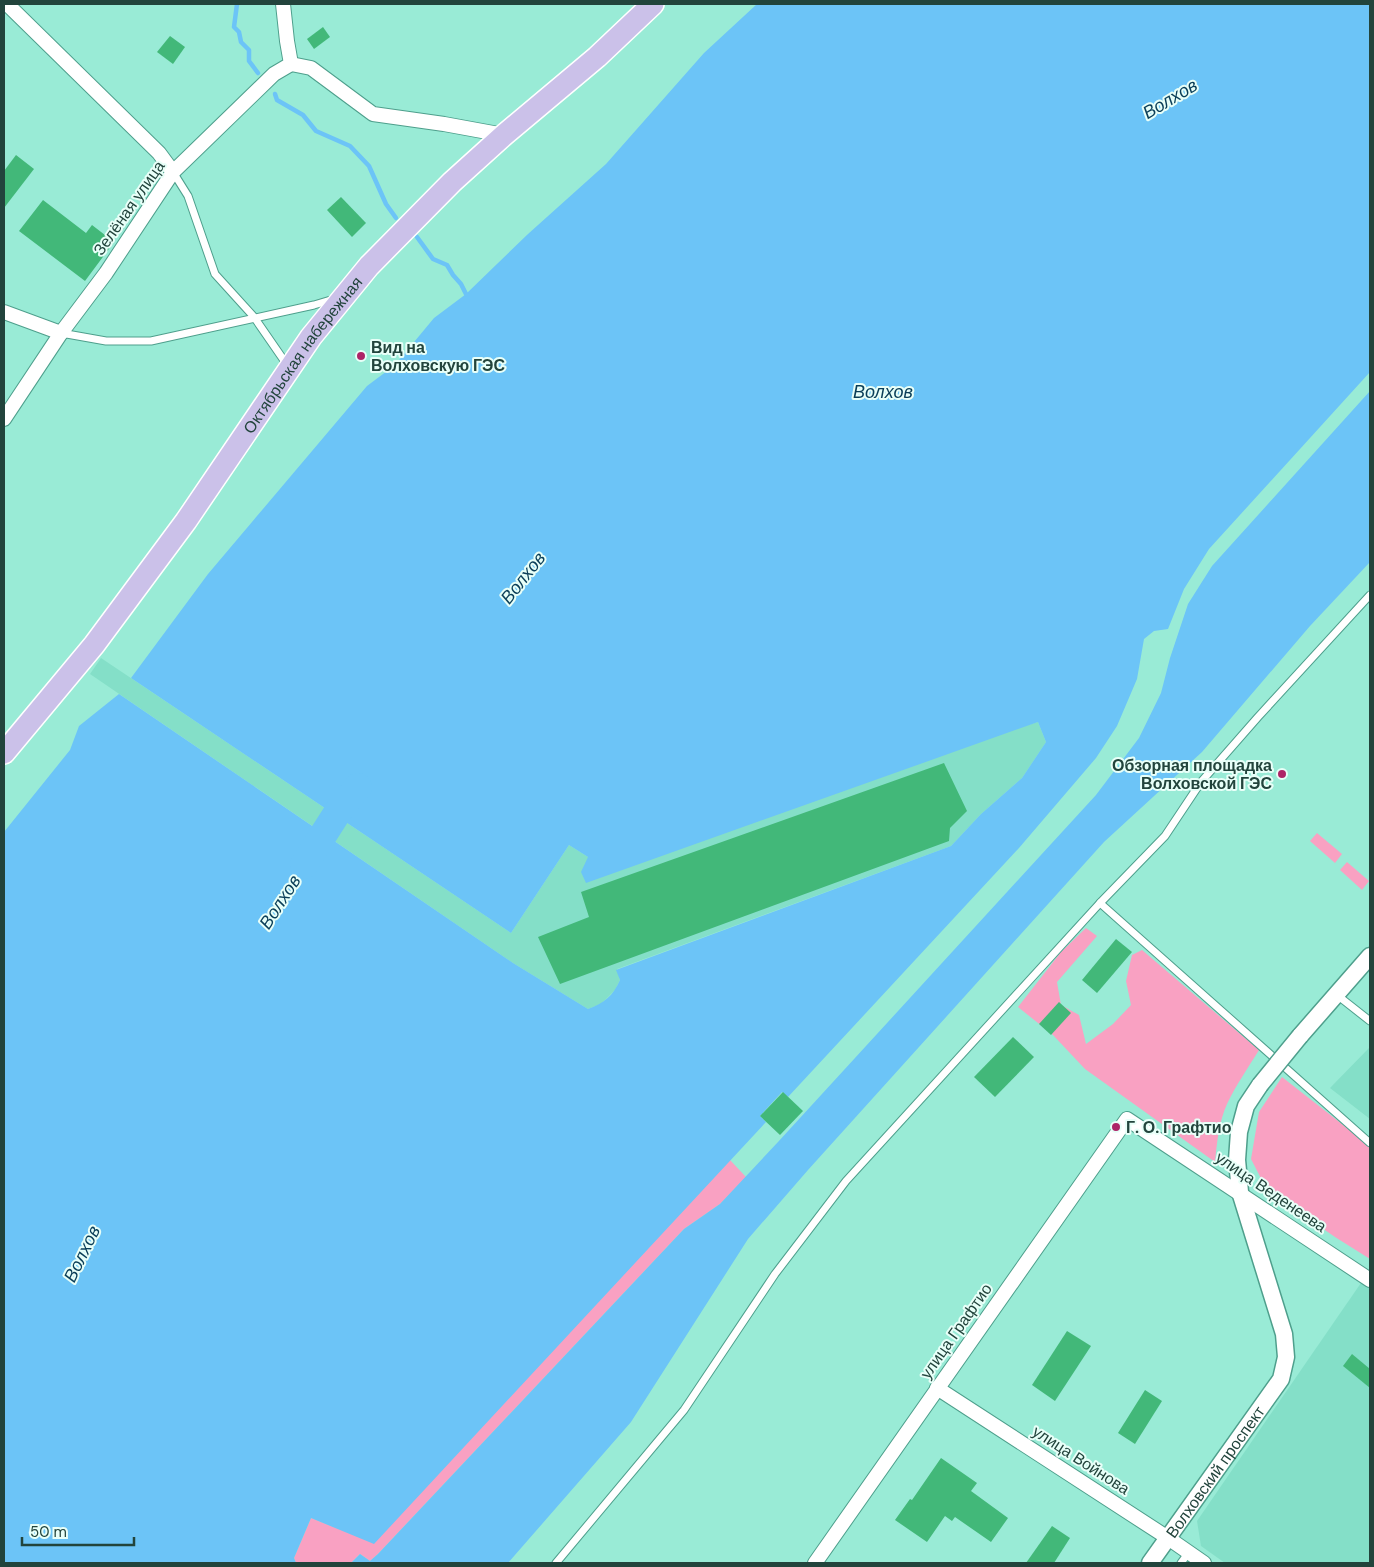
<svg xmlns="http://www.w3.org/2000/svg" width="1374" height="1567" font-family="'DM Sans',sans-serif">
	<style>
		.built { fill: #84dfc8 }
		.green { fill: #f9a1c2 }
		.water { fill: #6cc4f7 }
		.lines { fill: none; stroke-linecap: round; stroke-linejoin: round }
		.stream { stroke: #6cc4f7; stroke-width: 4.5 }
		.river { stroke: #6cc4f7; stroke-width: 28 }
		.building { fill: #42b879 }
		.service-casing { stroke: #4e9f8c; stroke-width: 9 }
		.minor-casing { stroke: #4e9f8c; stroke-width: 16 }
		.tertiary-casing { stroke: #4e9f8c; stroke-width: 19 }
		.primary-casing { stroke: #fff; stroke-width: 24 }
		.service { stroke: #fff; stroke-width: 7 }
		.minor { stroke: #fff; stroke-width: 14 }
		.tertiary { stroke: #fff; stroke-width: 16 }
		.primary { stroke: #cbc1e9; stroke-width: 21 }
		.tertiary-bridge-casing { stroke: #4e9f8c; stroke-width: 19; stroke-linecap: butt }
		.tertiary-bridge { stroke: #fff; stroke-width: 16 }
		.poi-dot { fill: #ad2467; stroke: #e8fff8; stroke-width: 2 }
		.labels { text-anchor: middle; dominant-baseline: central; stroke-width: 4; stroke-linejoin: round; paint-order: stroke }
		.street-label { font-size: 16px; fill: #22443c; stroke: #e8fff8 }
		.poi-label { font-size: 16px; font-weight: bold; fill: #22443c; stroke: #e8fff8; text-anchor: start }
		.water-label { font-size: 18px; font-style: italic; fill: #0a3e58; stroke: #e8fff8 }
	</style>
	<rect width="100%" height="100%" fill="#99ebd6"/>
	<g class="built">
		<polygon points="101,658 511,933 569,845 588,857 1038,722 1046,742 1022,778 981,814 951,846 617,969 620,980 615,990 601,1004 588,1009 513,963 90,674"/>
		<polygon points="1370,1047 1370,1119 1330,1088"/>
		<polygon points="1363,1280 1370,1285 1370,1563 1225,1563 1201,1546 1197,1521"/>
	</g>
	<g class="green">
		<polygon points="1317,833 1342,854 1335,863 1310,841"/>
		<polygon points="1347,862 1369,881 1362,890 1340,870"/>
		<path d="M1086 928 1097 936 1057 982 1061 1005 1079 1015 1086 1044 1113 1024 1131 1005 1126 981 1132 955 1142 950 1259 1050C1248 1068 1236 1085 1227 1104 1219 1122 1217 1142 1215 1162L1085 1069 1053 1035 1018 1007 1061 952Z"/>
		<polygon points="1282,1077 1370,1146 1370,1259 1335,1237 1267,1190 1251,1159 1259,1112"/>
		<polygon points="730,1160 746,1177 720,1204 684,1229 378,1554 370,1561 360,1554 351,1563 296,1563 294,1558 311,1518 374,1543"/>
	</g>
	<g class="water">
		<path d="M757 4H1370V372L1209 549 1184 589 1168 629 1154 631 1144 639 1137 679 1117 726 1096 758 1019 848 788 1097 782 1092 760 1116 766 1122 374 1544 311 1518 294 1558 296 1563H4V832L70 750 79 726 119 694 513 963 588 1009C604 1003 613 996 620 980L616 970 951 846 981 814 1022 778 1046 742 1038 722 586 883 581 872 588 857 569 845 511 933 131 678 208 574 367 386 395 365 434 318 466 294 528 234 606 164 704 53Z"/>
		<polygon points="1370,391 1370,562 1310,626 1202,752 1104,842 808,1170 748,1239 631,1422 508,1563 351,1563 360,1554 370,1561 378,1554 684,1229 720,1204 778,1142 1096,795 1139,738 1161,693 1170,658 1188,604 1212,566"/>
	</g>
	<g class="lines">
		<g class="stream">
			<polyline points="237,4 234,27 239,32 241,42 249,50 249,61 258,73"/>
			<polyline points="275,94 277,100 303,115 316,131 350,146 369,166 386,204 396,218"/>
			<polyline points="417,237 433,259 447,265 453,275 461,284 466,294"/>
		</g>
		<polyline class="river" points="304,865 339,810 358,787"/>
	</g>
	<g class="building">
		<polygon points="323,27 330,37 314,49 307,39"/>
		<polygon points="170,36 185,47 173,64 157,52"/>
		<polygon points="16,155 34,169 4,208 4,171"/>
		<polygon points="341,197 366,223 352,237 327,210"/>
		<polygon points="43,200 86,233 92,225 114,242 85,281 19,231"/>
		<polygon points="944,763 967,811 950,828 949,841 560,984 538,937 589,917 581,892"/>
		<polygon points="1116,939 1132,952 1097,993 1082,980"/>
		<polygon points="1059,1002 1071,1013 1051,1035 1039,1024"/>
		<polygon points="1013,1037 1034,1057 995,1097 974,1077"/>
		<polygon points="783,1092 803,1111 780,1135 760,1116"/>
		<polygon points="1067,1331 1091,1346 1055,1401 1032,1385"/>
		<polygon points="1352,1354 1370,1369 1370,1388 1343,1366"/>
		<polygon points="1145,1390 1162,1401 1135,1444 1118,1433"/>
		<polygon points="941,1458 977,1483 971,1491 1008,1518 991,1542 955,1517 952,1521 945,1516 927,1542 895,1520 910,1499 912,1500"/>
		<polygon points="1052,1526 1070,1538 1054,1563 1026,1563"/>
	</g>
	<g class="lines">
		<defs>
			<g id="service">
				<polyline points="173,172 188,196 215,274 254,317 283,359 286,368"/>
				<polyline points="61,333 106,341 151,341 314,305 334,299"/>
				<polyline points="1100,903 1370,1143"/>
				<polyline points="1337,995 1370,1021"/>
				<polyline points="556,1563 684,1410 775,1274 846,1181 1100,903 1165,836 1201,782 1258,717 1370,595"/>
				<polyline points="1181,1563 1189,1552"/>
			</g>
			<g id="minor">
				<polyline points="7,4 159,153 173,172"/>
				<polyline points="291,64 311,68 373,114 444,124 504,135"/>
				<polyline points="4,312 61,333"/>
				<polyline points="4,419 61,333 106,273 173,172 274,74 291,64 287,41 283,4"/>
				<polyline points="937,1388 1168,1538 1204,1563"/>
				<polyline points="815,1563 1127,1119 1370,1280"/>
			</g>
			<g id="tertiary">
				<polyline points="1300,1036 1370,956"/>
				<path id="s1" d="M1150 1563 1281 1379 1286 1357 1284 1334 1240 1192 1237 1160 1239 1132 1246 1106 1260 1085"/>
			</g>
			<g id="primary">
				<path id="s2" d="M4 753 94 645 186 521 311 337 369 266 452 182 504 135 597 57 653 4"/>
			</g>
		</defs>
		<use href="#service" class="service-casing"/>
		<use href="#minor" class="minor-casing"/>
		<use href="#tertiary" class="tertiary-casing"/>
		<use href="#primary" class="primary-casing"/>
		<use href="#service" class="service"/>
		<use href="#minor" class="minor"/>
		<use href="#tertiary" class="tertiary"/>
		<use href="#primary" class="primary"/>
		<defs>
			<polyline id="tertiary-bridge" points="1260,1085 1300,1036"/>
		</defs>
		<use href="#tertiary-bridge" class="tertiary-bridge-casing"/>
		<use href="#tertiary-bridge" class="tertiary-bridge"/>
	</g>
	<g class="poi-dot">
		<circle cx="361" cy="356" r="5"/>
		<circle cx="1282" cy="774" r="5"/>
		<circle cx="1116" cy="1127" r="5"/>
	</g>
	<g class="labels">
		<g class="street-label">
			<text transform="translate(129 208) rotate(-55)">Зелёная улица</text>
			<text stroke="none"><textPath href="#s2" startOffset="498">Октябрьская набережная</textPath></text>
			<text transform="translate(1271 1192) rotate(34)">улица Веденеева</text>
			<text transform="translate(956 1331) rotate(-55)">улица Графтио</text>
			<text transform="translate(1081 1460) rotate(33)">улица Войнова</text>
			<text stroke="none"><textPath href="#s1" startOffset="112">Волховский проспект</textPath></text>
		</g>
		<g class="poi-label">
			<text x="371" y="347">Вид на<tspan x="371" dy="18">Волховскую ГЭС</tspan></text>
			<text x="1272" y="765" text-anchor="end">Обзорная площадка<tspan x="1272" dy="18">Волховской ГЭС</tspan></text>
			<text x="1126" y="1127">Г. О. Графтио</text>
		</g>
		<g class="water-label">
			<text transform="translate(1170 99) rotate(-31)">Волхов</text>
			<text x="883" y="392">Волхов</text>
			<text transform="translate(523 578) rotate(-52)">Волхов</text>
			<text transform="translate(280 902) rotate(-57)">Волхов</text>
			<text transform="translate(82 1254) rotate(-64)">Волхов</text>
		</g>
	</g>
	<rect width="1374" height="1567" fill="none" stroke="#22443c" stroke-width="10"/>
	<path d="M22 1537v8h112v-8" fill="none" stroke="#22443c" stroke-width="2.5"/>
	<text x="30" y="1537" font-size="15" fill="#22443c" stroke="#e8fff8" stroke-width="4" paint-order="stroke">50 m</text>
</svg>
